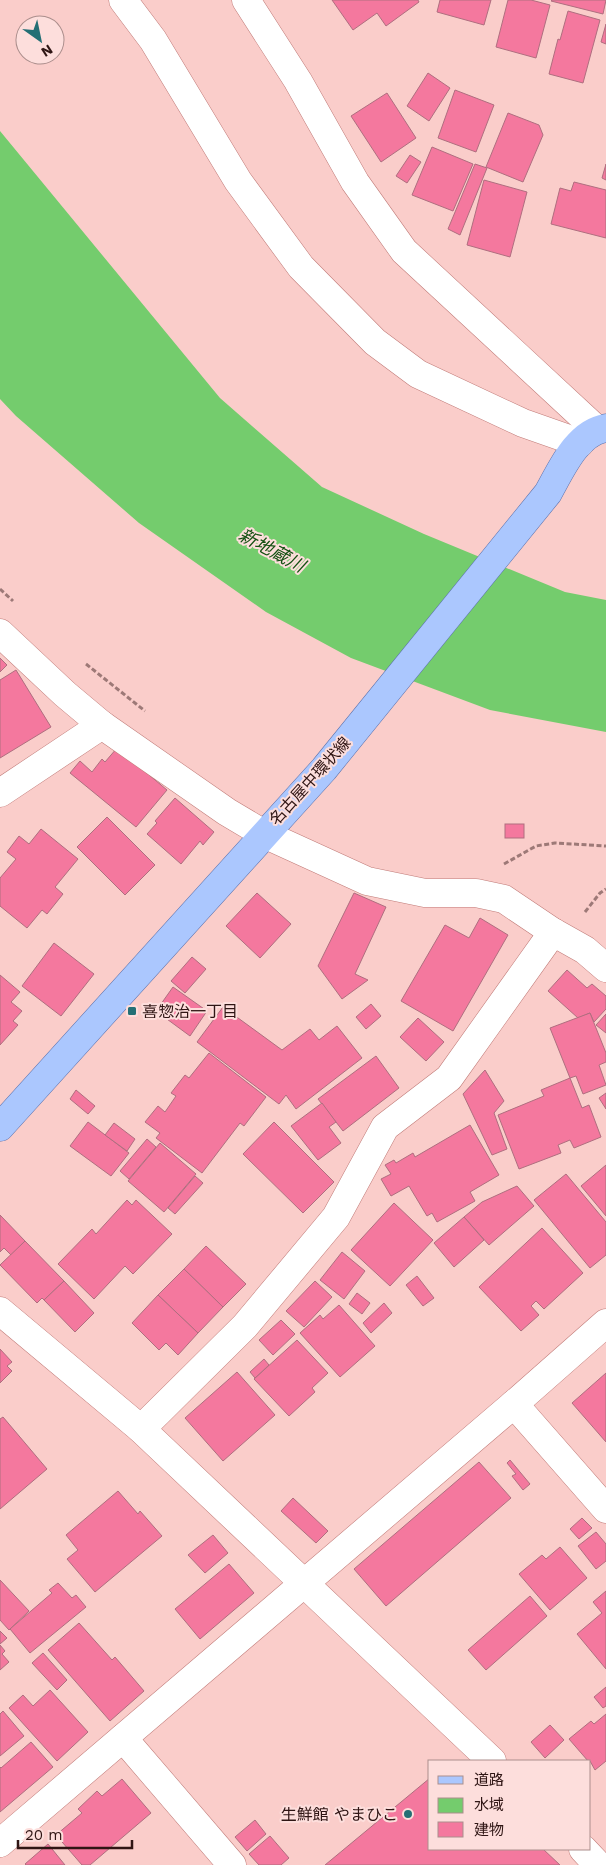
<svg xmlns="http://www.w3.org/2000/svg" width="606" height="1865" font-family="'Work Sans','Noto Sans JP',sans-serif">
	<style>
		.water { fill: #74cc6d }
		.building { fill: #f4789e; stroke: #af6e7f }
		.lines { fill: none; stroke-linecap: round; stroke-linejoin: round }
		.minor-casing { stroke: #c07b78; stroke-width: 29 }
		.tertiary-casing { stroke: #c07b78; stroke-width: 29 }
		.primary-casing { stroke: #5b71ab; stroke-width: 29 }
		.path { stroke: #9d7977; stroke-width: 3; stroke-dasharray: 5 2.5; stroke-linecap: butt }
		.minor { stroke: #fff; stroke-width: 28 }
		.tertiary { stroke: #fff; stroke-width: 28 }
		.primary { stroke: #abc7fe; stroke-width: 28 }
		.poi-dot { fill: #246f75; stroke: #fddedc; stroke-width: 2 }
		.labels { text-anchor: middle; dominant-baseline: central; stroke-width: 4; stroke-linejoin: round; paint-order: stroke }
		.street-label { font-size: 16px; fill: #2f1514; stroke: #fddedc }
		.poi-label { font-size: 16px; fill: #2f1514; stroke: #fddedc; text-anchor: start }
		.water-label { font-size: 18px; font-style: italic; fill: #155113; stroke: #fddedc }
	</style>
	<rect width="100%" height="100%" fill="#facdca"/>
	<polygon class="water" points="0,131 220,398 322,487 424,534 565,592 606,600 606,732 490,710 351,658 266,612 139,523 16,416 0,399"/>
	<g class="building">
		<polygon points="332,0 418,0 419,2 386,26 377,13 353,30"/>
		<polygon points="440,0 491,0 484,25 437,12"/>
		<polygon points="508,0 531,0 550,5 536,58 496,47"/>
		<polygon points="606,0 603,14 551,1 552,0"/>
		<polygon points="568,11 600,20 583,83 549,74 558,39 560,40"/>
		<polygon points="606,24 606,44 601,42"/>
		<polygon points="428,73 450,88 429,121 407,106"/>
		<polygon points="455,90 494,105 476,152 438,138"/>
		<polygon points="387,93 416,138 381,162 351,116"/>
		<polygon points="508,113 539,125 543,135 523,182 486,167"/>
		<polygon points="432,147 473,164 453,211 412,195"/>
		<polygon points="410,155 421,162 407,183 396,176"/>
		<polygon points="475,164 487,168 460,235 448,229"/>
		<polygon points="606,164 606,180 602,178"/>
		<polygon points="484,180 527,192 510,257 467,245"/>
		<polygon points="574,182 606,190 606,238 551,224 560,188 571,191"/>
		<polygon points="0,658 7,665 0,672"/>
		<polygon points="16,670 51,727 0,758 0,680"/>
		<polygon points="117,748 167,790 136,827 70,773 80,761 92,772 102,759 105,762"/>
		<polygon points="175,798 214,832 203,845 200,841 181,864 147,834 157,823 155,821"/>
		<polygon points="107,817 155,865 125,895 77,847"/>
		<rect x="505" y="824" width="19" height="14"/>
		<polygon points="41,829 78,859 55,887 63,894 47,914 42,910 27,928 0,906 0,878 16,859 7,852 19,836 29,844"/>
		<polygon points="257,893 291,924 260,958 226,926"/>
		<polygon points="354,893 386,907 355,974 368,980 342,999 318,966"/>
		<polygon points="480,918 508,935 453,1031 401,1001 445,925 469,938"/>
		<polygon points="54,943 94,974 61,1016 22,986"/>
		<polygon points="192,957 206,969 185,993 171,981"/>
		<polygon points="567,970 587,988 592,984 606,996 606,1009 594,1022 590,1013 578,1018 548,991"/>
		<polygon points="0,975 20,992 11,1002 22,1011 13,1021 18,1025 0,1045"/>
		<polygon points="173,987 207,1011 190,1036 156,1011"/>
		<polygon points="371,1004 381,1016 366,1029 356,1017"/>
		<polygon points="223,1007 282,1050 310,1029 319,1040 337,1026 362,1058 296,1109 286,1095 279,1104 197,1042"/>
		<polygon points="590,1013 606,1053 606,1062 599,1065 606,1085 583,1094 576,1076 570,1078 550,1028"/>
		<polygon points="606,1014 606,1033 596,1025"/>
		<polygon points="418,1018 444,1042 426,1061 400,1037"/>
		<polygon points="209,1053 266,1097 244,1126 240,1123 202,1173 156,1138 160,1133 145,1122 158,1106 165,1112 176,1096 171,1093 185,1075 189,1078"/>
		<polygon points="376,1056 399,1088 343,1131 318,1099"/>
		<polygon points="485,1070 504,1101 494,1113 507,1149 492,1155 463,1094"/>
		<polygon points="570,1078 582,1108 589,1105 601,1137 574,1148 570,1140 558,1145 561,1153 519,1169 498,1115 544,1096 541,1090"/>
		<polygon points="76,1090 95,1106 88,1114 70,1099"/>
		<polygon points="606,1093 606,1109 599,1098"/>
		<polygon points="322,1103 336,1122 329,1127 341,1143 318,1160 291,1126"/>
		<polygon points="88,1122 129,1153 111,1176 70,1146"/>
		<polygon points="274,1122 334,1182 303,1213 243,1154"/>
		<polygon points="114,1123 135,1139 127,1151 105,1135"/>
		<polygon points="470,1125 499,1175 470,1192 475,1201 437,1222 432,1213 427,1216 409,1186 391,1196 381,1179 391,1174 385,1165 394,1160 396,1163 413,1153 415,1157"/>
		<polygon points="147,1139 156,1147 129,1179 120,1171"/>
		<polygon points="160,1143 196,1174 164,1212 128,1181"/>
		<polygon points="606,1165 606,1216 581,1186"/>
		<polygon points="566,1174 606,1222 606,1255 590,1268 534,1200"/>
		<polygon points="195,1176 203,1183 175,1214 168,1208"/>
		<polygon points="517,1186 534,1206 489,1245 464,1217 482,1202"/>
		<polygon points="127,1200 132,1205 136,1200 172,1234 133,1274 125,1266 94,1299 58,1264 92,1229 96,1234"/>
		<polygon points="394,1203 433,1240 390,1286 351,1250"/>
		<polygon points="0,1215 25,1241 11,1255 4,1248 0,1252"/>
		<polygon points="464,1217 484,1240 454,1267 434,1243"/>
		<polygon points="542,1228 583,1273 544,1309 536,1301 531,1306 539,1315 521,1331 479,1287"/>
		<polygon points="25,1241 64,1281 44,1300 42,1298 37,1303 0,1265"/>
		<polygon points="206,1246 246,1284 223,1307 184,1269"/>
		<polygon points="342,1252 365,1271 344,1299 320,1280"/>
		<polygon points="184,1269 223,1307 198,1333 158,1295"/>
		<polygon points="417,1276 434,1298 423,1306 406,1285"/>
		<polygon points="64,1281 94,1313 75,1332 44,1300"/>
		<polygon points="315,1281 332,1297 304,1327 286,1311"/>
		<polygon points="357,1293 370,1303 362,1314 349,1304"/>
		<polygon points="158,1295 198,1333 178,1355 166,1343 159,1350 132,1323"/>
		<polygon points="384,1303 392,1313 371,1333 363,1323"/>
		<polygon points="339,1305 375,1346 340,1377 300,1333 320,1315 323,1319"/>
		<polygon points="281,1320 295,1334 273,1355 259,1340"/>
		<polygon points="297,1340 328,1373 312,1388 315,1392 289,1416 254,1379"/>
		<polygon points="0,1349 12,1362 7,1366 12,1371 0,1383"/>
		<polygon points="264,1359 269,1365 255,1378 250,1372"/>
		<polygon points="237,1372 275,1415 223,1461 185,1418"/>
		<polygon points="606,1373 606,1442 572,1403"/>
		<polygon points="3,1417 47,1469 0,1509 0,1419"/>
		<polygon points="510,1460 530,1484 523,1490 512,1476 516,1474 507,1463"/>
		<polygon points="479,1462 511,1498 386,1606 354,1569"/>
		<polygon points="118,1491 138,1514 140,1511 162,1536 95,1592 67,1559 78,1550 66,1535"/>
		<polygon points="293,1498 328,1531 316,1543 281,1511"/>
		<polygon points="582,1518 592,1528 579,1539 570,1529"/>
		<polygon points="596,1532 606,1544 606,1561 596,1569 578,1546"/>
		<polygon points="213,1535 228,1553 205,1573 188,1555"/>
		<polygon points="560,1547 587,1578 550,1610 519,1574 542,1555 546,1559"/>
		<polygon points="229,1564 254,1593 200,1639 175,1609"/>
		<polygon points="0,1580 29,1611 9,1630 0,1620"/>
		<polygon points="58,1583 72,1598 76,1595 86,1607 30,1653 10,1629 52,1593 49,1590"/>
		<polygon points="606,1591 606,1669 577,1634 602,1613 593,1602"/>
		<polygon points="530,1596 547,1616 486,1670 468,1650"/>
		<polygon points="79,1623 112,1660 115,1657 144,1691 110,1721 48,1650"/>
		<polygon points="0,1631 7,1638 0,1644"/>
		<polygon points="0,1645 5,1651 2,1654 9,1662 0,1670"/>
		<polygon points="43,1653 67,1680 57,1690 32,1663"/>
		<polygon points="606,1687 606,1706 603,1708 594,1697"/>
		<polygon points="50,1690 88,1732 57,1761 9,1708 23,1695 33,1706"/>
		<polygon points="3,1711 24,1736 0,1756 0,1714"/>
		<polygon points="606,1714 606,1761 595,1770 590,1761 588,1761 569,1739 591,1721 594,1724"/>
		<polygon points="550,1725 564,1740 545,1758 531,1742"/>
		<polygon points="31,1742 53,1767 0,1812 0,1767 1,1768"/>
		<polygon points="430,1778 430,1849 543,1849 560,1865 325,1865"/>
		<polygon points="122,1779 151,1813 90,1865 82,1865 56,1835 82,1813 78,1809 97,1791 102,1796"/>
		<polygon points="255,1820 266,1834 247,1851 235,1837"/>
		<polygon points="270,1836 289,1858 281,1865 259,1865 249,1854"/>
		<polygon points="48,1844 65,1865 26,1865 25,1864"/>
	</g>
	<g class="lines">
		<defs>
			<g id="minor">
				<polyline points="123,0 153,40 238,181 301,267 375,342 418,374 523,423 580,443"/>
				<polyline points="246,0 298,81 355,182 404,251 596,429"/>
				<polyline points="0,633 65,694 102,725 227,812 264,834 367,881 425,893 476,893 504,899 553,932 585,950 606,968"/>
				<polyline points="0,793 102,725"/>
				<polyline points="514,1404 606,1509"/>
				<polyline points="141,1429 245,1326 336,1217 385,1127 449,1078 553,932"/>
				<polyline points="123,1738 232,1865"/>
				<polyline points="0,1843 514,1404 606,1323"/>
			</g>
			<g id="tertiary">
				<polyline points="0,1311 141,1429 492,1761"/>
				<polyline points="583,1849 598,1865"/>
			</g>
			<path id="primary" d="M0 1127 324 769 548 493C561 470 577 432 606 428"/>
		</defs>
		<use href="#minor" class="minor-casing"/>
		<use href="#tertiary" class="tertiary-casing"/>
		<use href="#primary" class="primary-casing"/>
		<g class="path">
			<polyline points="0,589 13,601"/>
			<polyline points="86,664 145,711"/>
			<polyline points="504,864 536,846 555,843 606,846"/>
			<polyline points="585,912 600,893 606,889"/>
		</g>
		<use href="#minor" class="minor"/>
		<use href="#tertiary" class="tertiary"/>
		<use href="#primary" class="primary"/>
	</g>
	<g class="poi-dot">
		<rect x="127" y="1006" width="10" height="10" rx="2.5"/>
		<circle cx="408" cy="1814" r="5"/>
	</g>
	<g class="labels">
		<g class="street-label">
			<text transform="translate(310 781) rotate(-48)">名古屋中環状線</text>
		</g>
		<g class="poi-label">
			<text x="142" y="1011">喜惣治一丁目</text>
			<text x="398" y="1814" text-anchor="end">生鮮館 やまひこ</text>
		</g>
		<g class="water-label">
			<text transform="translate(272 550) rotate(28)">新地蔵川</text>
		</g>
	</g>
	<rect x="428" y="1760" width="162" height="90" fill="#fddedc" stroke="#ab8e8c"/>
	<rect x="438" y="1776" width="25" height="8" fill="#abc7fe" stroke="#ab8e8c"/>
	<text x="474" y="1785" font-size="15" fill="#2f1514">道路</text>
	<rect x="438" y="1798" width="25" height="15" fill="#74cc6d" stroke="#ab8e8c"/>
	<text x="474" y="1810" font-size="15" fill="#2f1514">水域</text>
	<rect x="438" y="1822" width="25" height="15" fill="#f4789e" stroke="#ab8e8c"/>
	<text x="474" y="1835" font-size="15" fill="#2f1514">建物</text>
	<g transform="translate(40 40) rotate(147)"><circle r="24" fill="#fddedc" stroke="#ab8e8c"/>
	<path d="M0-4L9 19L0 12L-9 19Z" fill="#246f75"/>
	<text y="-8" font-size="14" font-weight="bold" text-anchor="middle" fill="#2f1514">N</text>
	</g>
	<path d="M18 1840v8h114v-8" fill="none" stroke="#2f1514" stroke-width="2.5"/>
	<text x="25" y="1840" font-size="15" fill="#2f1514" stroke="#fddedc" stroke-width="4" paint-order="stroke">20 m</text>
</svg>
